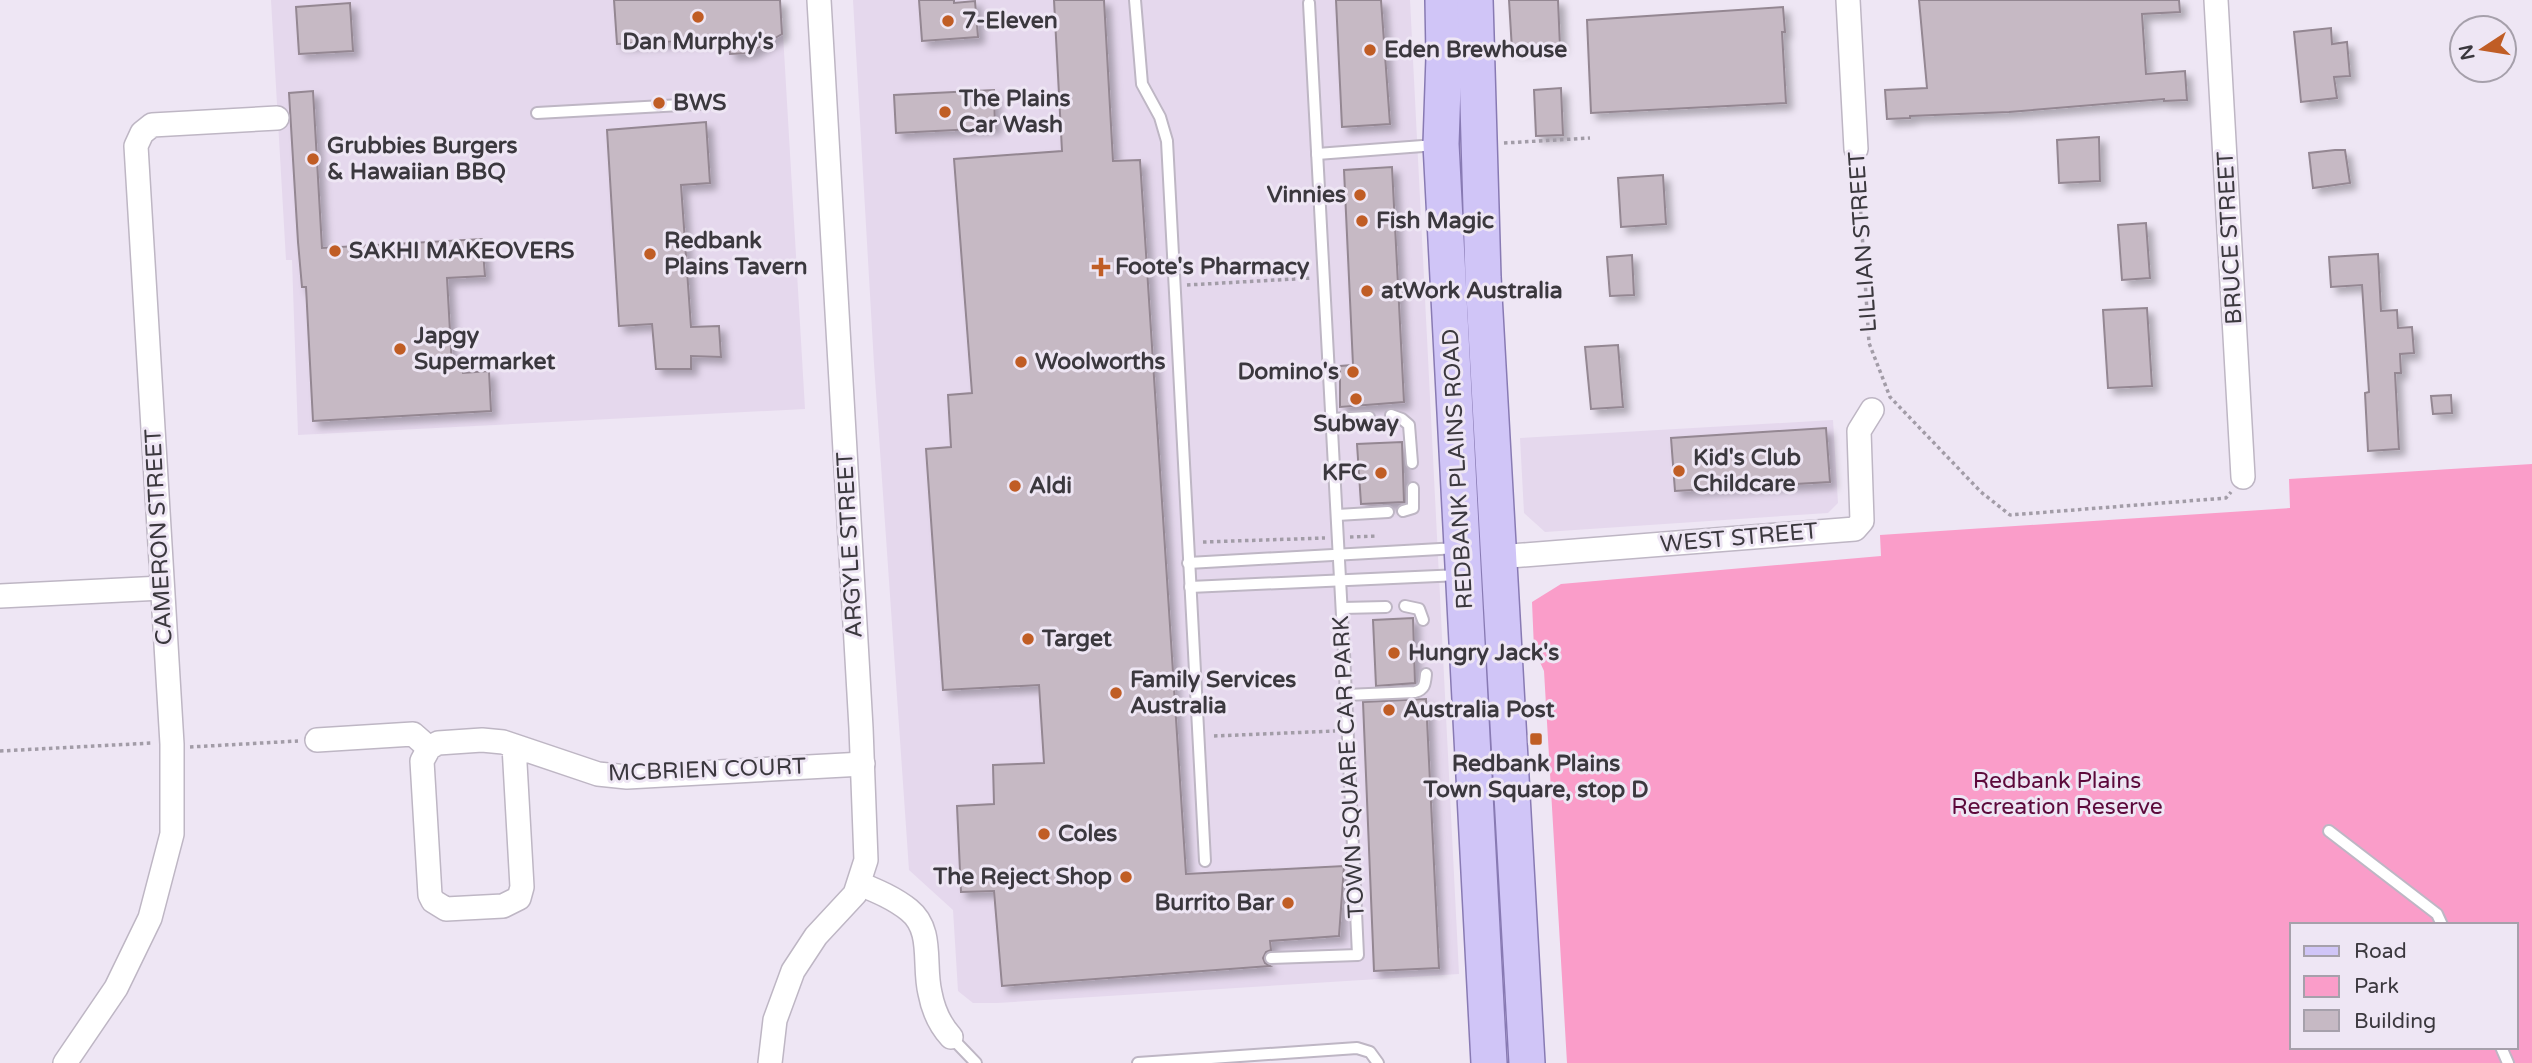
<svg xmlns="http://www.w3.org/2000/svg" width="2532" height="1063" font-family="'Varela Round',sans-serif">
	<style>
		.built { fill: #e5d8ed }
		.green { fill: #fa9dc9; fill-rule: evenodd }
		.building { fill: #c6b9c4; stroke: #948792; stroke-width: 2; filter: url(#shadow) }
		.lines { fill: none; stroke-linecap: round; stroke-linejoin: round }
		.service-casing { stroke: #beb6c4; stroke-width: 14 }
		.minor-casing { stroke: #beb6c4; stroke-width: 26 }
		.primary-casing { stroke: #887ab3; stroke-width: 38 }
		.path { stroke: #a29ca7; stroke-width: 3.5; stroke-dasharray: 3.5 3.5; stroke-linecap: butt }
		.service { stroke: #fff; stroke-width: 10 }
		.minor { stroke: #fff; stroke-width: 23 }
		.primary { stroke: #d0c5f7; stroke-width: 35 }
		.poi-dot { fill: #c05d25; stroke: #eee6f4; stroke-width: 2.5 }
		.labels { text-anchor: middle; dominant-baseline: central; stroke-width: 6; stroke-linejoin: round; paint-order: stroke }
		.poi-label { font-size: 23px; font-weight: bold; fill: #3b383e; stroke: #eee6f4; text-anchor: start }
		.street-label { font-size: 23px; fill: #3b383e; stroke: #eee6f4 }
		.park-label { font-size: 23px; fill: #5c093b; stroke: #eee6f4 }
	</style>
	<defs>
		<filter id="shadow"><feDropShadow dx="6" dy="6" stdDeviation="3.5" flood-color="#0004"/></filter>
	</defs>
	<rect width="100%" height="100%" fill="#eee6f4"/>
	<g class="built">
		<polygon points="271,0 781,0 805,409 298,435 292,260 286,260"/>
		<polygon points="853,0 1410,0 1459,974 997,1003 973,1003 958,991 953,910 909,870 874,364"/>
		<polygon points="1833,420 1838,503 1828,513 1545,532 1524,513 1520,438"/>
	</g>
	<path class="green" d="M2532 464V1063H1567L1544 671 1534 649 1532 602 1561 584 1881 556 1880 535 2290 508 2289 479ZM2292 925H2516V1047H2292Z"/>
	<g class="building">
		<polygon points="614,0 780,0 782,34 749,53 730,54 728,39 617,44"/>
		<polygon points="919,0 954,0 954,3 975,1 978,37 922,41"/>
		<polygon points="1054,0 1104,0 1113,161 1140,160 1186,874 1344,866 1339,936 1270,941 1271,950 1266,952 1263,958 1265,963 1270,966 1002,986 994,891 961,892 957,806 994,804 993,765 1044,763 1039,685 943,690 926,449 951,447 948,395 972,393 954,159 1062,151"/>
		<polygon points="1336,0 1381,0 1390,124 1342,127"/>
		<polygon points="1509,0 1558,0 1560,47 1512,50"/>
		<polygon points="1919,0 2179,0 2180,12 2142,14 2146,74 2185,71 2187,100 2164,101 2164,99 2009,112 1910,116 1910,118 1887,119 1885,90 1927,88"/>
		<polygon points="350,3 353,51 299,54 296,7"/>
		<polygon points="1783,7 1785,32 1782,32 1786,103 1591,113 1587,20"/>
		<polygon points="2331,28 2332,44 2347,42 2350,76 2334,77 2337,98 2301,102 2294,32"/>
		<polygon points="1561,88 1563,135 1536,136 1534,90"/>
		<polygon points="994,90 995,128 896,133 894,95"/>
		<polygon points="313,91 322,248 482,239 485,276 447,278 452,367 462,366 463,373 489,371 491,411 313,421 306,287 302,287 298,242 289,93"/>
		<polygon points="706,122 710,183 681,185 691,327 719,326 721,357 691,356 691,369 656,369 652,324 619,326 607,130"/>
		<polygon points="2099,137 2100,181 2059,183 2057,140"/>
		<polygon points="2335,150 2345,150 2350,183 2313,188 2309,153"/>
		<polygon points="1392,167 1404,402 1340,407 1340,366 1353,365 1344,170"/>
		<polygon points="1663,175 1666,224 1621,227 1618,178"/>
		<polygon points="2146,223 2150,278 2122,280 2118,225"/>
		<polygon points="2378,254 2381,311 2397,310 2398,328 2412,327 2414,353 2400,354 2401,373 2395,373 2399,449 2368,451 2365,393 2369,392 2362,285 2331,287 2329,257"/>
		<polygon points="1632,255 1634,295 1610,296 1607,257"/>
		<polygon points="2147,308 2152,386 2108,388 2103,310"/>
		<polygon points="1618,345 1623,407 1591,409 1585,347"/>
		<polygon points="2451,395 2452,413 2433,414 2431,396"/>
		<polygon points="1826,428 1830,482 1675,491 1671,438"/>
		<polygon points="1402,442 1404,502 1361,504 1357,444"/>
		<polygon points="1413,618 1415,683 1376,686 1373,620"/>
		<polygon points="1426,699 1439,968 1374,971 1363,702"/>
	</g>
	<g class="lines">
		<defs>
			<g id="service">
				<polyline points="1135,0 1142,84 1160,117 1167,141 1205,861"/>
				<polyline points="537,113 717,103"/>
				<polyline points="1317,154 1436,145"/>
				<polyline points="1391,415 1402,419 1409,425 1412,463"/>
				<polyline points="1331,419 1369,417"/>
				<polyline points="1403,511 1413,508 1413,488"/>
				<polyline points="1337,515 1388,512"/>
				<polyline points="1188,563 1458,548"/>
				<polyline points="1190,587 1460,575"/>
				<polyline points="1405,606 1419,609 1423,620"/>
				<polyline points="1342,608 1386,607"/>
				<path d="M1346 695 1415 692C1425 689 1425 684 1426 674"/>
				<polyline points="2329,831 2437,914 2442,925"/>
				<polyline points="1271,958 1358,955 1344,653 1309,3"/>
				<polyline points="951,1037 976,1063"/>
				<polyline points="2501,1047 2508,1063"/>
				<polyline points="1138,1063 1357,1048 1370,1052 1378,1063"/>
			</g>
			<g id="minor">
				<polyline points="1848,0 1856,149"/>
				<polyline points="2216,0 2243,477"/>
				<polyline points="1498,557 1855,529 1862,521 1859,431 1872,410"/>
				<polyline points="0,596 162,588"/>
				<polyline points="317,740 413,734 429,748"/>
				<polyline points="514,746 522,887 519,898 503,906 446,909 433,901 430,895 422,761 429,748 438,743 482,740 503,742 598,774 627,777 863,764"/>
				<path d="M860 884C877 891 894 898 909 910 934 930 923 965 930 993 933 1009 940 1025 951 1037"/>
				<polyline points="65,1063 116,988 150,918 172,834 172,744 136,146 142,133 152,125 277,118"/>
				<polyline points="770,1063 775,1020 793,971 816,936 855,894 866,860 861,728 819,0"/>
			</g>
			<g id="primary">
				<polyline points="1443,0 1444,57 1441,144 1489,1063"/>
				<polyline points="1475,0 1483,277 1527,1063"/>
			</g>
		</defs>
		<use href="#service" class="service-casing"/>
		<use href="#minor" class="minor-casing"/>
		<use href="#primary" class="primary-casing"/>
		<g class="path">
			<polyline points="1504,143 1590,138"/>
			<polyline points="1858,169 1869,343 1890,397 1981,492 2010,515 2226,498 2231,492"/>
			<polyline points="1187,285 1312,278"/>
			<polyline points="1350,537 1378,536"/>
			<polyline points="1203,542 1325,538"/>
			<polyline points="1214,736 1335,731"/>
			<polyline points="190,747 298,741"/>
			<polyline points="0,751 152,743"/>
		</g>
		<use href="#service" class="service"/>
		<use href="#minor" class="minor"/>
		<use href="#primary" class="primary"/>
	</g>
	<g class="poi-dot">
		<circle cx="698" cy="17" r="7"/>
		<circle cx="948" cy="21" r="7"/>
		<circle cx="1370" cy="50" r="7"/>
		<circle cx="659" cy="103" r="7"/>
		<circle cx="945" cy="112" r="7"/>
		<circle cx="313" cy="159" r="7"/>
		<circle cx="1360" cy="195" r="7"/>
		<circle cx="1362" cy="221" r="7"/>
		<circle cx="335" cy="251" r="7"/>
		<circle cx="650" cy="254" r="7"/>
		<path d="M1097.5 256.5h7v7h7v7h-7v7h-7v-7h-7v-7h7z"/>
		<circle cx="1367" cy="291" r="7"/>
		<circle cx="400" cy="349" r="7"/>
		<circle cx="1021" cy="362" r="7"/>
		<circle cx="1353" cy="372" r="7"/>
		<circle cx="1356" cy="399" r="7"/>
		<circle cx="1679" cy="471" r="7"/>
		<circle cx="1381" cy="473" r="7"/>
		<circle cx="1015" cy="486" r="7"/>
		<circle cx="1028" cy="639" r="7"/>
		<circle cx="1394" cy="653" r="7"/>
		<circle cx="1116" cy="693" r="7"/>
		<circle cx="1389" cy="710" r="7"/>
		<rect x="1529" y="732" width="14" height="14" rx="3.5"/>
		<circle cx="1044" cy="834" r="7"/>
		<circle cx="1126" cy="877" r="7"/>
		<circle cx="1288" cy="903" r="7"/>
	</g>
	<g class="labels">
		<g class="poi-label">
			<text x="962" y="21">7-Eleven</text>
			<text x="698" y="42" text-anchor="middle">Dan Murphy's</text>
			<text x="1384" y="50">Eden Brewhouse</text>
			<text x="959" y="99">The Plains<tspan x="959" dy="26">Car Wash</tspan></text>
			<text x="673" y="103">BWS</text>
			<text x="327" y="146">Grubbies Burgers<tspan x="327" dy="26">&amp; Hawaiian BBQ</tspan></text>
			<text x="1346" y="195" text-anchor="end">Vinnies</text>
			<text x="1376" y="221">Fish Magic</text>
			<text x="664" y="241">Redbank<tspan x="664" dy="26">Plains Tavern</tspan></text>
			<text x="349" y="251">SAKHI MAKEOVERS</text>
			<text x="1115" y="267">Foote's Pharmacy</text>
			<text x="1381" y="291">atWork Australia</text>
			<text x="414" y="336">Japgy<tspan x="414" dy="26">Supermarket</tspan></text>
			<text x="1035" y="362">Woolworths</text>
			<text x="1339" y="372" text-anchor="end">Domino's</text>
			<text x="1356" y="424" text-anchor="middle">Subway</text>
			<text x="1693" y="458">Kid's Club<tspan x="1693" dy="26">Childcare</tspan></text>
			<text x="1367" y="473" text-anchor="end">KFC</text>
			<text x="1029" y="486">Aldi</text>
			<text x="1042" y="639">Target</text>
			<text x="1408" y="653">Hungry Jack's</text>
			<text x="1130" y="680">Family Services<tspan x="1130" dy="26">Australia</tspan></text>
			<text x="1403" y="710">Australia Post</text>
			<text x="1536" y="764" text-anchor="middle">Redbank Plains<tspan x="1536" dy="26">Town Square, stop D</tspan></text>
			<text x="1058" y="834">Coles</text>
			<text x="1112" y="877" text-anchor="end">The Reject Shop</text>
			<text x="1274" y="903" text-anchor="end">Burrito Bar</text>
		</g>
		<g class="street-label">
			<text transform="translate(2230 238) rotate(-93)">BRUCE STREET</text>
			<text transform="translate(1863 242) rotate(-94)">LILLIAN STREET</text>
			<text transform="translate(1458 469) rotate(-93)">REDBANK PLAINS ROAD</text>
			<text transform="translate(159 537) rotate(-93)">CAMERON STREET</text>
			<text transform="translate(1739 538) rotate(-5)">WEST STREET</text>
			<text transform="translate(850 545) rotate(-93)">ARGYLE STREET</text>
			<text transform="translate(1349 767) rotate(-93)">TOWN SQUARE CAR PARK</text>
			<text transform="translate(707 770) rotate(-2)">MCBRIEN COURT</text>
		</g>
		<g class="park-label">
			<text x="2057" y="781">Redbank Plains<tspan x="2057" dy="26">Recreation Reserve</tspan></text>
		</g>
	</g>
	<rect x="2290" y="923" width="228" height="126" fill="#eee6f4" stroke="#a6a0ab" stroke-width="2"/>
	<rect x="2304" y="946" width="35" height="10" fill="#d0c5f7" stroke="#a6a0ab" stroke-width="2"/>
	<text x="2354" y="958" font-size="21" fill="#3b383e">Road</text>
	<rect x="2304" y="976" width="35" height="21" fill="#fa9dc9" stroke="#a6a0ab" stroke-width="2"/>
	<text x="2354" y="993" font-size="21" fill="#3b383e">Park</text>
	<rect x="2304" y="1010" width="35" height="21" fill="#c6b9c4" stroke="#a6a0ab" stroke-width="2"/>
	<text x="2354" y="1028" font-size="21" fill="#3b383e">Building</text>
	<g transform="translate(2483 49) rotate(258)"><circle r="33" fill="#eee6f4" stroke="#a6a0ab" stroke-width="2"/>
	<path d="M0-5L12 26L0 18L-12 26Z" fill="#c05d25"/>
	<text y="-10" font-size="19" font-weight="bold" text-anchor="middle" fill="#3b383e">N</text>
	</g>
</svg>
